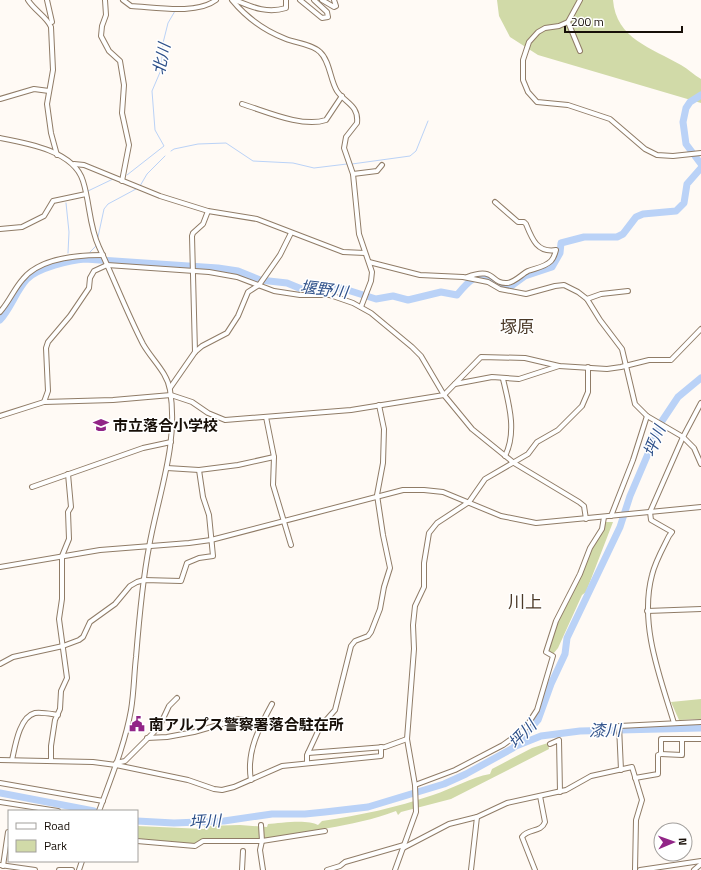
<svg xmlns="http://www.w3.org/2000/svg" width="701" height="870" font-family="'Titillium Web','Noto Sans JP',sans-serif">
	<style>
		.green { fill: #d1daa8 }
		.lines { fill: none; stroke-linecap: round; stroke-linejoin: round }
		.stream { stroke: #bad2f7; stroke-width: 1 }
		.river { stroke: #bad2f7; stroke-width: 7 }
		.minor-casing { stroke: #907c67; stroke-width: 6 }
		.minor { stroke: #fff; stroke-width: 4 }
		.labels { text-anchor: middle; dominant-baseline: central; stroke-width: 3; stroke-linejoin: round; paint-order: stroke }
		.poi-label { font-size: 15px; font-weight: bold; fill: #170f08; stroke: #fff; text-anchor: start }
		.water-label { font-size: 16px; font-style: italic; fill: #2f518a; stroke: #fff }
		.quarter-label { font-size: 17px; fill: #4b3927; stroke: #fff }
	</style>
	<rect width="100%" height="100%" fill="#fffaf5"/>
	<g class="green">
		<path d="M497 0H613C616 39 652 48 681 65 688 69 694 75 701 79V103L538 55 510 37 499 16Z"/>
		<polygon points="605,522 613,522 586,592 582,595 558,648 553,654 547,650 557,621"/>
		<polygon points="701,699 701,719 679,720 671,702"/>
		<path d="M548 743 549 749 451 799 401 812 398 815 396 811C351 828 304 830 259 840 245 843 216 840 200 840L195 845 137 840V826L204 829V826L240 825 267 827 268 824C280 823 308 819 318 825L322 821C361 815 395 808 433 795 452 789 471 777 490 774L492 769 532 748Z"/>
	</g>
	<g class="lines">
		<g class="stream">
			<polyline points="171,151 174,149 198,144 226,143 253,161 293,163 314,168 347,164"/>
			<polyline points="352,164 410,156 416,151 428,121"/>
			<polyline points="127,175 164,146 155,130 152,91 161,70 163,43 168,23 175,11"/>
			<polyline points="140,186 147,174 165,156"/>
			<polyline points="88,191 113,179"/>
			<polyline points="66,203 69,232 68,253"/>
			<polyline points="98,237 104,209 108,204 136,189"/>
			<polyline points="90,252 96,246"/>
		</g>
		<g class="river">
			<polyline points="701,95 690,102 686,108 683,122 686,144 701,164"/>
			<path d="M0 320C11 308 16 291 27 279 38 268 70 260 85 259L218 268 238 271 260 280 287 283 304 290 341 288 376 299 393 296 408 300 441 292 457 295C467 283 476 271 493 280 498 283 503 286 510 287L525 276 552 267 560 253 561 243 584 237H617L623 234 636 217 643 214 676 211 684 203 687 184 701 168"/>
			<polyline points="516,746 541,736 580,731 701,728"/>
			<polyline points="0,793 94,811"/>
			<polyline points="137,821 174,823 224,821 272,814 305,814 325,812 368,807 444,784 466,774 513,748 538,720 551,684 565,654 567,638 620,527 630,496 662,421 678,397 701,378"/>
		</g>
		<defs>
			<g id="minor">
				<path d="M28 0C34 10 47 17 51 27L53 70 47 104 51 133 57 155"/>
				<polyline points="47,0 52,22"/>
				<polyline points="105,0 106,15 102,26 101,36 109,51 120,61 124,85 122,113 129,145 122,181"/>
				<path d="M123 0 131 6C154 7 197 15 216 0"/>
				<path d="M232 0C246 17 265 31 286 39 296 43 312 44 320 52 330 61 330 80 337 91 345 103 359 105 357 123L346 137 344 148 353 174 359 234 372 272 371 281 361 307"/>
				<path d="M235 0C252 7 267 14 286 8V0"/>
				<polyline points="300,0 322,18 328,17 327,12 314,0"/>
				<polyline points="322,0 334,7 336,6 334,0"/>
				<polyline points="580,0 568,22 559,26 545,28 538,32 529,42 523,60 523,80 528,92 537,102 568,105 610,119 645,149 657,155 673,156 701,153"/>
				<polyline points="568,22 580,51"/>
				<polyline points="0,99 34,89 49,91"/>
				<path d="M242 104C265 111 302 128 326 120L342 96"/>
				<path d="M0 138C27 143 74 151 83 181 90 203 89 226 99 247 114 279 127 313 143 344 152 360 167 372 170 390 179 444 158 495 149 547 142 583 139 620 136 657 134 674 134 692 131 710 125 744 111 778 99 811"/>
				<polyline points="74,164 84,165 160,196 208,211 257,219 343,252 365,253"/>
				<polyline points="353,174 377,171 382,165"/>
				<polyline points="0,229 22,227 44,216 53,201 86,194"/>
				<polyline points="369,262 420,275 463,277 488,282 500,289 526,294 555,286 564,285 578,292 587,299 600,320 622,349 635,404 647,416 683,437 694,448 701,464"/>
				<path d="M467 277C496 266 490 284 507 283 514 283 522 274 528 271 536 268 545 267 551 261 554 258 555 254 556 250 537 253 532 239 526 224L524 222H518L495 202"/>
				<polyline points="324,286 330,295"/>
				<polyline points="587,299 601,294 628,291"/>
				<path d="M0 312C9 302 14 289 23 279 40 258 79 255 103 255"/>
				<polyline points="195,352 192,236 193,233 203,224 208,211"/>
				<path d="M503 379C509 404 517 432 505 456"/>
				<polyline points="455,384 492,377 519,379 559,366"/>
				<polyline points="170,388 195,352 202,346 227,333 238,316 248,292 259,285 280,255 291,233"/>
				<polyline points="44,402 48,391 46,348 48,342 70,316 89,288 90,278 94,271 107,265 209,272 237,277 274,291 300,295 330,295 353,303 371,313 412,347 421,356 444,395 472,429 514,463 579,502 584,506 586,519"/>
				<polyline points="0,416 44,402 113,400 171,395 192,402 208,413 225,420 351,410 444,395 481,357 525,358 559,366 607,369 621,367 649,360 671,360 701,329"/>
				<polyline points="266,417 274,457 273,485 291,545"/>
				<polyline points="167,468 199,470 238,465 274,457"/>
				<polyline points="32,487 143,448 171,442"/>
				<polyline points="611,516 633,460 647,416"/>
				<polyline points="0,567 100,550 189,543 211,540 403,490 424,490 443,492 501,516 536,523 701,507"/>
				<polyline points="647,611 701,609"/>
				<polyline points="0,664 13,657 63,646 79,640 83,637 90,622 115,604 130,586 137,582 144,580 181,581 187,563 199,558 213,556 209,515 203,497 199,470"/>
				<path d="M674 723C660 677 639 624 652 575 655 562 663 548 669 536L672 532 651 520 650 512 683 437 701 403"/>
				<polyline points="147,738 167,737 194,732 239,719 262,723"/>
				<polyline points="550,744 559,740 560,792"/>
				<polyline points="308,753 385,747 407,739"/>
				<polyline points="661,754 682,755 682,739 701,739"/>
				<polyline points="0,760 93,762 116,765 188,780 214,789 222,790 234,787 282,766 381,756 381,747"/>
				<path d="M12 760C15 747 19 717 35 713 42 712 51 714 58 715"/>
				<polyline points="51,761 51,746 55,720 60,709 61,691 67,678 59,619 62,599 62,556 69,539 68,512 71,507 68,474"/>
				<polyline points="116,763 125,761 154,732 161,723 169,706 177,698"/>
				<polyline points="307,763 307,755 320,727 335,710 351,646 355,641 368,636 371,632 380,609 384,587 390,568 383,535 377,495 383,463 384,429 379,405"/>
				<polyline points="621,770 619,726 701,722"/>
				<polyline points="635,778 658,774 658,755 661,754 661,739 682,739"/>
				<path d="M251 780C246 752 259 728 272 704"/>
				<polyline points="0,783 103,801"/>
				<polyline points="415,785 455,770 503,745 524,730 537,710 553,656 546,652 556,621 580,574 590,548 602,529 604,517"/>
				<polyline points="0,802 58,811"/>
				<polyline points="261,825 262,841 260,850 263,870"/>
				<polyline points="137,841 195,846 203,841 262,841 325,831"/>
				<polyline points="403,848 449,824 477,817 507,803 566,790 591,776 632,767 642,800 636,820 635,870"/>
				<polyline points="0,865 35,870"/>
				<polyline points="3,866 8,832"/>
				<polyline points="59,870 72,870"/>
				<polyline points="79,870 82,861"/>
				<polyline points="242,870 243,851"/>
				<polyline points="327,870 340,866 345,862 404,845"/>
				<polyline points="395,870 416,812 415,785 407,739 414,649 413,625 415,606 424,587 424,563 429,533 437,523 469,502 485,479 528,454 537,442 558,430 582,406 588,392 588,367"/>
				<polyline points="471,870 477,817"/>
				<path d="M535 870 522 837C528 828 541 833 545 822L540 796"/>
				<polyline points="640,870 701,861"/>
				<polyline points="694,870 701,864"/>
			</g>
		</defs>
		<use href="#minor" class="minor-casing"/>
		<use href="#minor" class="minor"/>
	</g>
	<defs>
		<symbol id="school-bare" viewBox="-9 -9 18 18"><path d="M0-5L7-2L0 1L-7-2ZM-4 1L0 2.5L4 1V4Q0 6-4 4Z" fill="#912587" stroke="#fff" stroke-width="2.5" paint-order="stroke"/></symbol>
		<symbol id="civic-bare" viewBox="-9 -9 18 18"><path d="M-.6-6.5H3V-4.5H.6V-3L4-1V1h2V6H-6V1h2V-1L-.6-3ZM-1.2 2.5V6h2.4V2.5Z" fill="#912587" stroke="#fff" stroke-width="2.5" paint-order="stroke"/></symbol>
	</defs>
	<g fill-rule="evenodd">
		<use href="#school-bare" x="90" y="414" width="22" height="22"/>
		<use href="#civic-bare" x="126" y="713" width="22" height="22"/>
	</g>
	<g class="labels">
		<g class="poi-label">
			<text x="113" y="425">市立落合小学校</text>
			<text x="149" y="724">南アルプス警察署落合駐在所</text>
		</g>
		<g class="water-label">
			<text transform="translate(161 59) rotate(-79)">北川</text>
			<text transform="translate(324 289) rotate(7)">堰野川</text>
			<text transform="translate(654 441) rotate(-68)">坪川</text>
			<text transform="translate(605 730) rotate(-1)">漆川</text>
			<text transform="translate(522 734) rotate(-46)">坪川</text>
			<text transform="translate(205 821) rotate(-3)">坪川</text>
		</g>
		<g class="quarter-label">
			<text x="517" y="327">塚原</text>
			<text x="525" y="602">川上</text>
		</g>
	</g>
	<rect x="8" y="810" width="130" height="52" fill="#ffffff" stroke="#a29f9c"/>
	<rect x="16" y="823" width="20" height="6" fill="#ffffff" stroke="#a29f9c"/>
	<text x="44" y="830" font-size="12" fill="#170f08">Road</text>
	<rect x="16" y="840" width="20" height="12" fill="#d1daa8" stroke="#a29f9c"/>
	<text x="44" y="850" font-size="12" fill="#170f08">Park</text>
	<g transform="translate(673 842) rotate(88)"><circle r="19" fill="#ffffff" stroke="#a29f9c"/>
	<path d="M0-3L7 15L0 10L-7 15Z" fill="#912587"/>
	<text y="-6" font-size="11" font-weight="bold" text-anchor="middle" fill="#170f08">N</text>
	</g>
	<path d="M565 26v6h117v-6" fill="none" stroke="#170f08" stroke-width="2"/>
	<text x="571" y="26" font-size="12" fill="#170f08" stroke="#ffffff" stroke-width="3" paint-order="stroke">200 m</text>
</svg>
